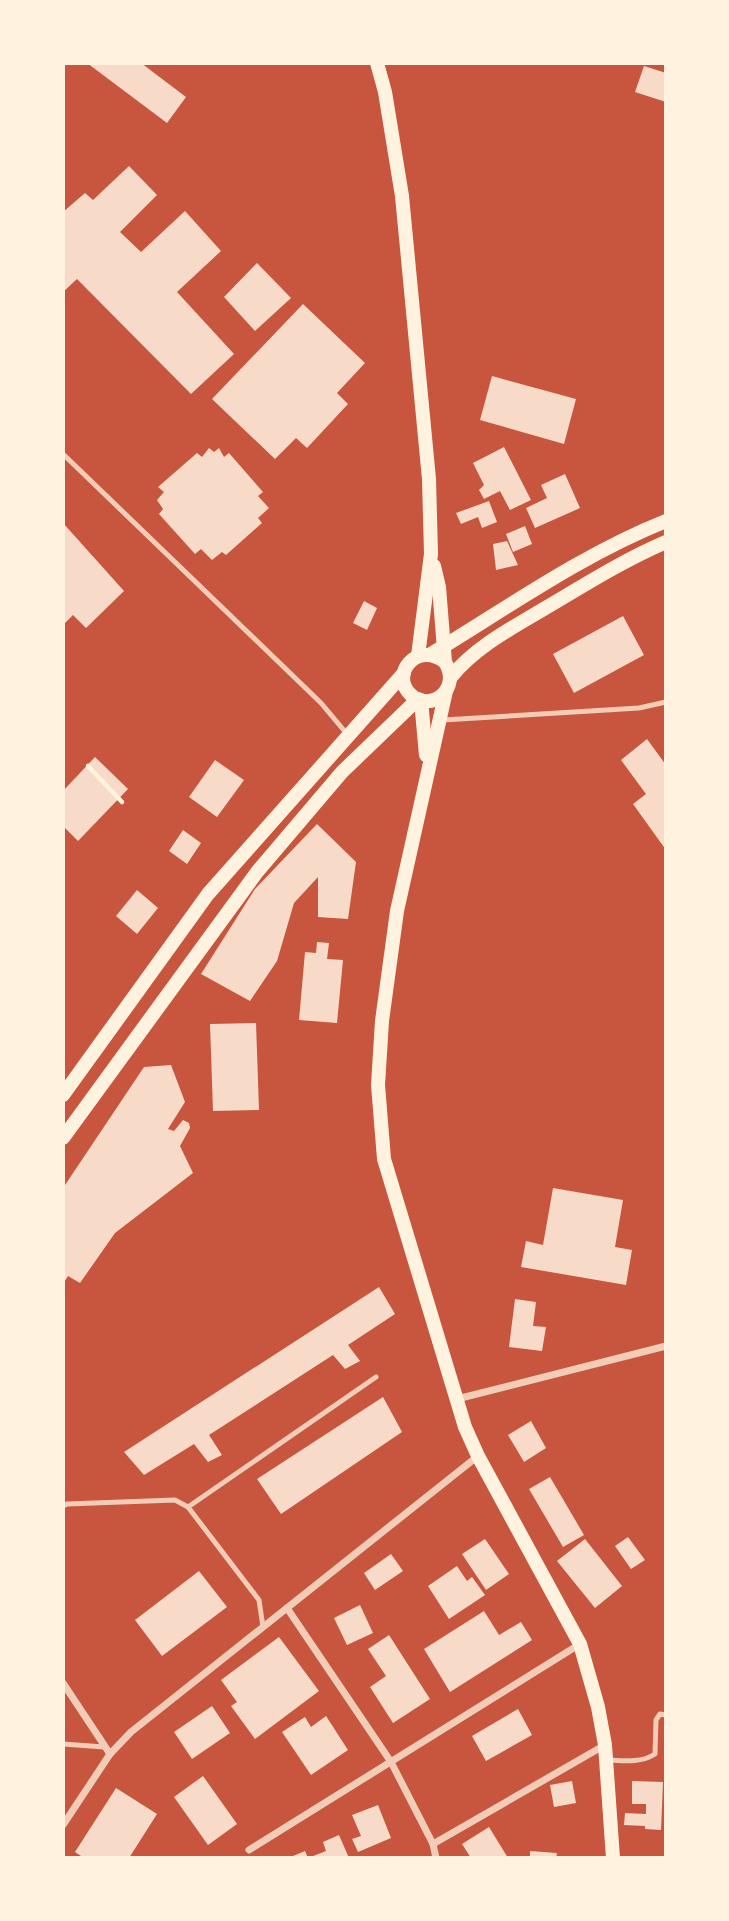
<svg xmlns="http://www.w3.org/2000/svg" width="729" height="1921" font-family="Jost,sans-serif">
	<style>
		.building { fill: #f7dbc8 }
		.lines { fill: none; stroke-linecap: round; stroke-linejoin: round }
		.path { stroke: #fff3e0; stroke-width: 4.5 }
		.service { stroke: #f1ccb7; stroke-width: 5 }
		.minor { stroke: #f1ccb7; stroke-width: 7 }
		.secondary { stroke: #fff3e0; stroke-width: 14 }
	</style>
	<rect width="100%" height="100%" fill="#c8553d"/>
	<g class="building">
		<polygon points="87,63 141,63 186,97 167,123"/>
		<polygon points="644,66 666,73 666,102 635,92"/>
		<polygon points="129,166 157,195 120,232 141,252 185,211 221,251 177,292 234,354 191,394 77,279 63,292 63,212 85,193 93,200"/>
		<polygon points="257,263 291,298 255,331 224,297"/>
		<polygon points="303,304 365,363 337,393 348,404 307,448 296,438 275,459 212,399"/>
		<polygon points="492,376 576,399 564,444 480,420"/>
		<polygon points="504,447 531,500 510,510 500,491 484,499 479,490 484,485 473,463"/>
		<polygon points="209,448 214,452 219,448 224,457 229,453 263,492 258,496 269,508 258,518 262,523 226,555 222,552 212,560 201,549 195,554 159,514 163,509 157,500 164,492 158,487 197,453 202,457"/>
		<polygon points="565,474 580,508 535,528 526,508 547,498 541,485"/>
		<polygon points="489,501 497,522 482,528 478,517 461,524 456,513"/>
		<polygon points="63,523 124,591 86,628 73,615 63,625"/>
		<polygon points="525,526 532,544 513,552 506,534"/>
		<polygon points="507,541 518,565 496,570 493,544"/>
		<polygon points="364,601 377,608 367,630 353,623"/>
		<polygon points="623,616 644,655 574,693 553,654"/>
		<polygon points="647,739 666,765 666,850 633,804 646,794 621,760"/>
		<polygon points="95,757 128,789 78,841 63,826 63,791"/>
		<polygon points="215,760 244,780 217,817 189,797"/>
		<polygon points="317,824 356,862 348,919 318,917 318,877 294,903 277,961 250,1001 201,974 255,889"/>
		<polygon points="183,830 201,843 187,864 169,851"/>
		<polygon points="137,890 158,908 137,934 116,916"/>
		<polygon points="317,942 329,943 327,959 343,960 337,1023 299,1020 305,952 316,953"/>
		<polygon points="256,1023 259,1110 213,1111 210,1024"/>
		<polygon points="171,1065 185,1102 168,1129 174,1131 183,1120 189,1123 190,1128 180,1146 193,1173 115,1233 80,1283 68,1276 63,1284 63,1188 144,1067"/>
		<polygon points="553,1188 623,1200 615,1247 632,1250 626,1285 521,1267 526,1241 543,1245"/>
		<polygon points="379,1287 395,1314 348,1345 360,1361 345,1369 333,1355 209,1435 222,1455 208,1462 194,1444 144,1475 124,1452"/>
		<polygon points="515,1299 536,1302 533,1326 546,1327 542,1351 509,1347"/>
		<polygon points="383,1397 402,1432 281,1514 257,1479"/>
		<polygon points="531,1421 546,1448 524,1462 508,1435"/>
		<polygon points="550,1477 584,1535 563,1547 529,1489"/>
		<polygon points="628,1537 645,1560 631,1569 615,1546"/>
		<polygon points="485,1539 509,1574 486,1590 462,1554"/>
		<polygon points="585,1539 622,1586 595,1608 557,1561"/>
		<polygon points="391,1554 403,1571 375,1590 364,1573"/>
		<polygon points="457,1566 467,1581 472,1577 485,1595 449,1619 428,1586"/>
		<polygon points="199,1571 227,1607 162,1656 135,1620"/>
		<polygon points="360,1605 373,1633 347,1645 334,1618"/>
		<polygon points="484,1611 499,1635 521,1622 532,1640 450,1692 424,1649"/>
		<polygon points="389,1635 430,1699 393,1723 370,1687 386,1676 368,1649"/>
		<polygon points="279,1637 319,1691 255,1739 231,1706 237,1702 221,1680"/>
		<polygon points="212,1706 230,1733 192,1759 174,1732"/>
		<polygon points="518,1709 532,1735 486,1761 472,1736"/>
		<polygon points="326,1716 348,1750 311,1775 282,1732 305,1717 311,1727"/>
		<polygon points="203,1776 237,1824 208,1845 174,1797"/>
		<polygon points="572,1781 576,1803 554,1807 550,1785"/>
		<polygon points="632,1781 663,1782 661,1830 645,1829 645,1826 624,1825 625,1813 646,1814 646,1804 632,1804"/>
		<polygon points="116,1788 157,1814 129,1858 84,1858 75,1852"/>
		<polygon points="378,1805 391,1838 358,1852 352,1839 361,1836 352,1815"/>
		<polygon points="489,1827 508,1858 471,1858 462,1844"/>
		<polygon points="339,1835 349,1858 308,1858 326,1851 323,1842"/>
		<polygon points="305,1851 308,1858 293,1858 293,1856"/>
		<polygon points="530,1851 557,1853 556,1858 530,1858"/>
	</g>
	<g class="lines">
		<polyline class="path" points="88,766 122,802"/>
		<g class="service">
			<polyline points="63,454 321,703 347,734"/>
			<polyline points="443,720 639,708 666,702"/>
			<polyline points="63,1506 67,1504 175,1500 188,1507 259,1600 263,1627"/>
			<polyline points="188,1507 376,1377"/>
			<polyline points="63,1744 104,1747"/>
			<path d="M609 1760C625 1761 641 1763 655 1754L656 1720 660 1714 666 1715"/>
		</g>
		<g class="minor">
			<polyline points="457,1399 666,1346"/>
			<polyline points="287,1608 391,1762 433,1844 436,1858"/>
			<polyline points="63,1683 110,1754"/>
			<polyline points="63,1825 110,1754 131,1732 478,1456"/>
			<polyline points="433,1844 605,1745"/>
			<polyline points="249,1850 580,1644"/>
		</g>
		<g class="secondary">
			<polyline points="377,63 385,92 402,196 429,479 431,554 418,656"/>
			<path d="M434 566 439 587 445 662C462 689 431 713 411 695 389 675 417 640 445 662"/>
			<path d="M431 654C507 608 583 554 666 521"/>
			<path d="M451 677C476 646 514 627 547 607 586 584 624 560 666 542"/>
			<polyline points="446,691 397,911 382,1021 378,1085 384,1159 465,1427 478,1456 580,1644 598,1707 605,1745 613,1858"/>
			<polyline points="421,700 426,755"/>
			<polyline points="63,1095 208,894 404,673"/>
			<polyline points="63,1138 257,872 342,772 418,699"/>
		</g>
	</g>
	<rect width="729" height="1921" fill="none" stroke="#fff3e0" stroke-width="130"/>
</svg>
